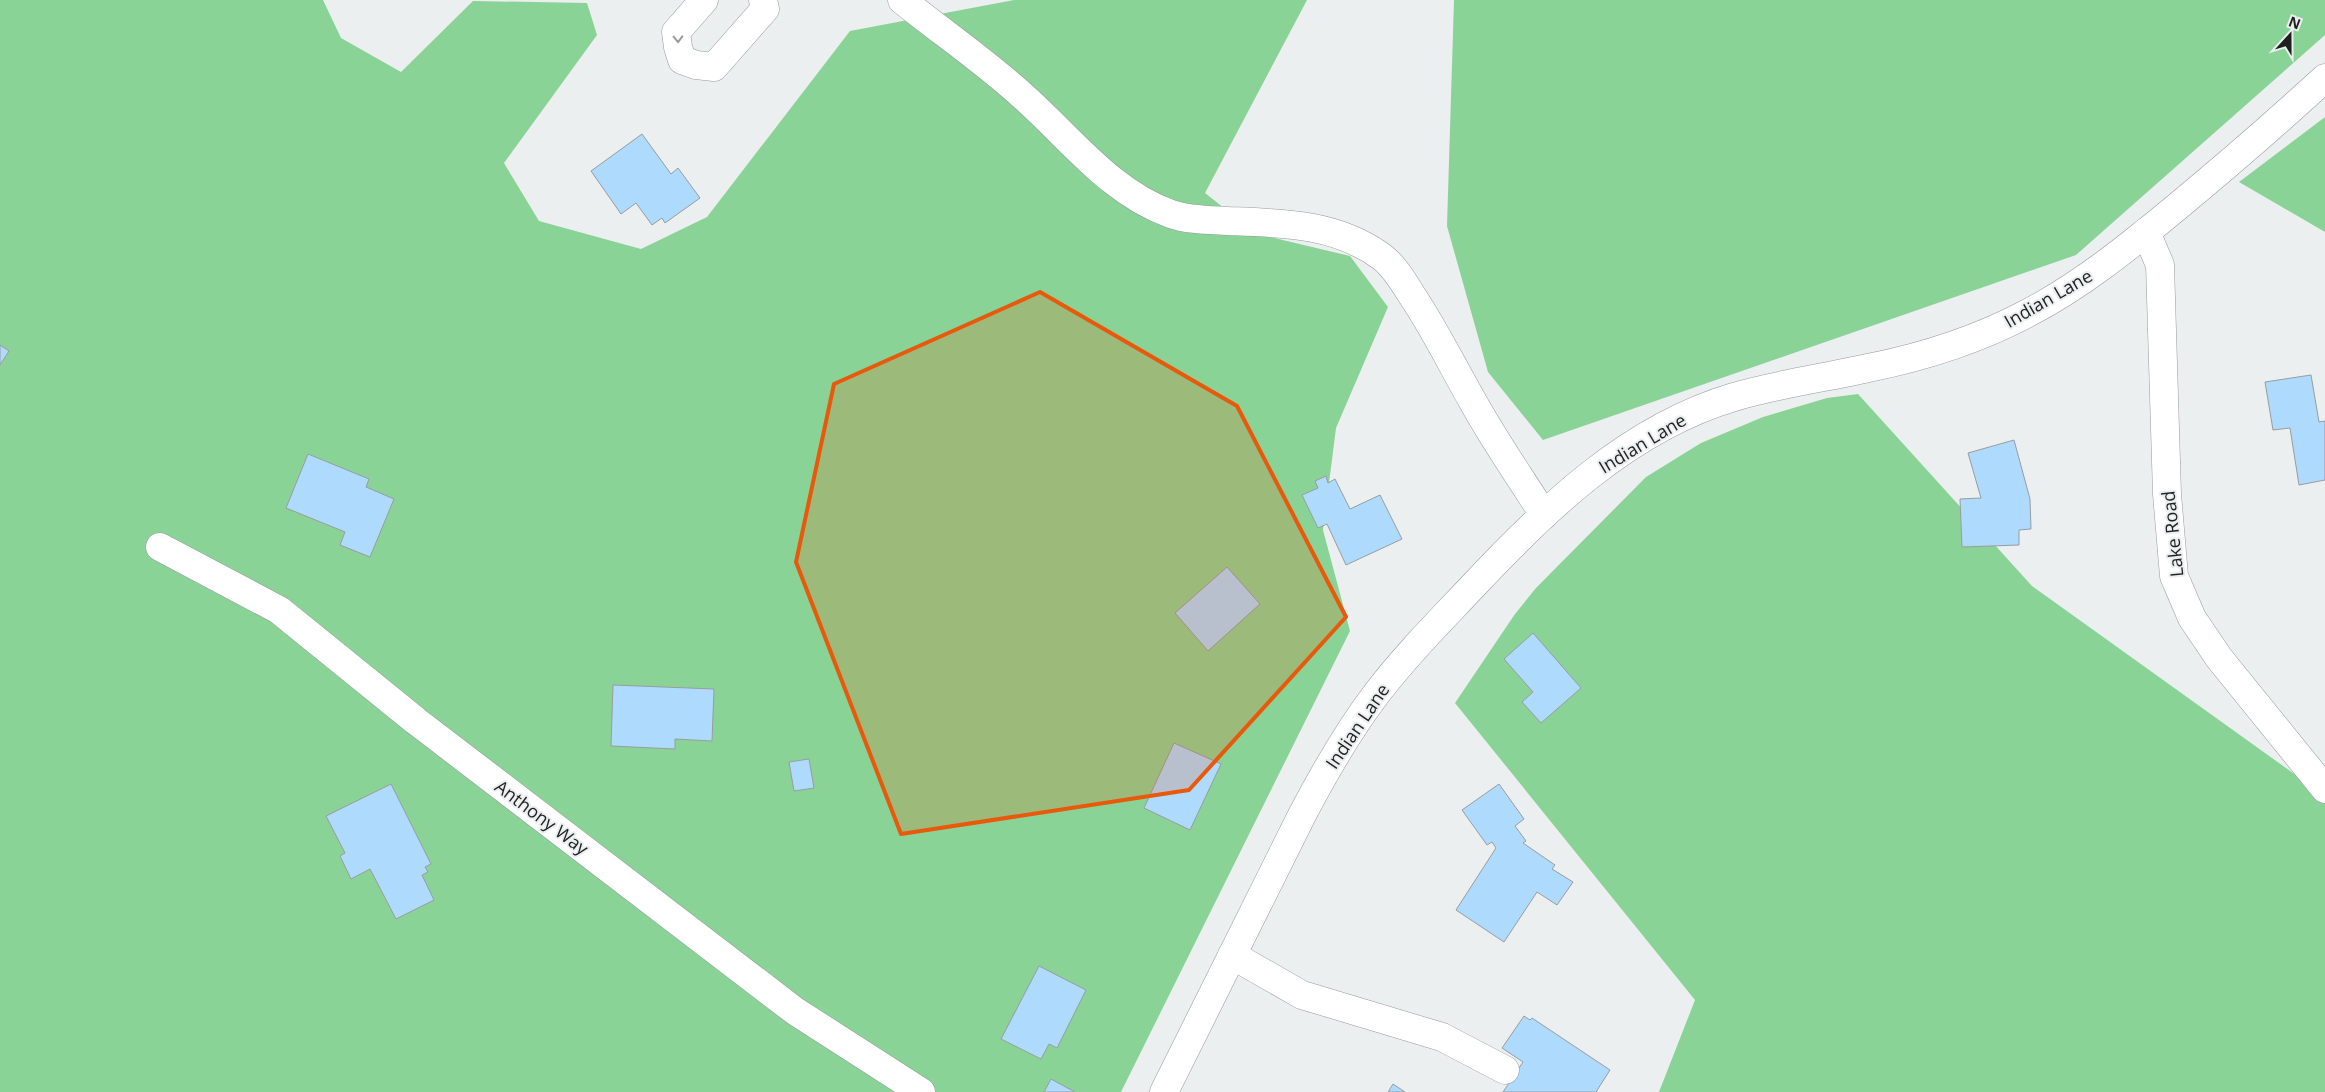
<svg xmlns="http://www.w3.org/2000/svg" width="2325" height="1092" font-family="'Open Sans',sans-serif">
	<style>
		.forest { fill: #8ad396 }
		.building { fill: #aedafe; stroke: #999c9f }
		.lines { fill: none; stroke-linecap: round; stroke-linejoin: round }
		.minor-casing { stroke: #979b9c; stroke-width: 29 }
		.minor { stroke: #fff; stroke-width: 28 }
		.oneway { stroke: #9a9b9b }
		.marked { fill: #e8590c; fill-opacity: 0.2; stroke: #e8590c; stroke-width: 4; stroke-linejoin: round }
		.labels { text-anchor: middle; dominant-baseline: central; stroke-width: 4; stroke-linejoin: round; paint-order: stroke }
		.street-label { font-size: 18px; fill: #1e2020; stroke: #ebeff0 }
	</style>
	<rect width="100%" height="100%" fill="#ebeff0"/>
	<g class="forest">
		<polygon points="0,0 323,0 341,38 401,72 473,1 587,3 597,35 504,163 539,221 641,249 707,217 850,31 1014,0 1307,0 1205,193 1257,234 1350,256 1388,307 1336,428 1323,530 1350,631 1121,1092 0,1092"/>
		<polygon points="1454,0 2325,0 2325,35 2076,255 1543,440 1488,372 1447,226"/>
		<polygon points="2325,117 2325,232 2239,182"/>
		<polygon points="1858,394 2032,586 2325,796 2325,1092 1659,1092 1695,1000 1455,703 1515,614 1536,588 1646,477 1701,443 1763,417 1827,398"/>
	</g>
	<g class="building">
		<polygon points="642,134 671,174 678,168 700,198 665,223 662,218 652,225 636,203 621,214 591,171"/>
		<polygon points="0,345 9,351 0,365"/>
		<polygon points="2311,375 2319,422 2325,421 2325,480 2299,485 2290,428 2273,430 2265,382"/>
		<polygon points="2014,440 2030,499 2031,529 2019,530 2019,545 1962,547 1960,499 1981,498 1968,453"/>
		<polygon points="308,454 369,479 366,487 394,499 370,557 340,545 345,532 286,508"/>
		<polygon points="1326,476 1328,483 1335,479 1350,509 1380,495 1402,539 1346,565 1327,524 1318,528 1302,495 1318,488 1315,481"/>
		<polygon points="1227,567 1260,604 1208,651 1175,613"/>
		<polygon points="1533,633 1581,688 1541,723 1522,702 1533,692 1504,659"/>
		<polygon points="613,685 714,689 712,741 675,739 675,749 611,746"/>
		<polygon points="1174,743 1221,764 1190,830 1144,808"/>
		<polygon points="809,759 814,788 794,791 789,762"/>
		<polygon points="391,784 431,864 425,867 428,872 422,875 434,900 396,919 370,869 351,879 340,856 345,853 326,816"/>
		<polygon points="1499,784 1524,819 1515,826 1526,841 1523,843 1555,865 1552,869 1573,882 1557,905 1537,892 1504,942 1456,910 1496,848 1492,842 1487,845 1462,810"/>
		<polygon points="1039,966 1086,990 1057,1048 1049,1044 1041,1059 1001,1039"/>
		<polygon points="1524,1016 1530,1020 1532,1018 1610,1070 1596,1092 1503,1092 1523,1062 1502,1048"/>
		<polygon points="1051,1079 1075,1092 1044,1092"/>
		<polygon points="1393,1084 1405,1092 1388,1092"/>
	</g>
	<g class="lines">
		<defs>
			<g id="minor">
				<polyline points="704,0 676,32 678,47 682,60 696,65 714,67 765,9 763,0"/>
				<path d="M902 0C943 33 986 62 1025 98 1071 139 1111 193 1171 214 1188 220 1208 220 1227 221 1281 223 1336 223 1382 257 1394 266 1403 281 1411 294 1434 328 1452 365 1472 400 1494 440 1520 477 1544 515"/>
				<polyline points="2146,232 2160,265 2167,494 2174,576 2192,618 2219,658 2325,789"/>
				<polyline points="160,547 279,610 416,721 795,1011 921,1092"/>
				<polyline points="1232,955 1302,995 1442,1037 1505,1070"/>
				<path d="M1164 1092 1302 815C1324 773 1348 731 1377 693 1406 655 1440 621 1473 586 1546 508 1629 428 1734 397 1778 384 1824 378 1868 368 1923 357 1979 339 2028 313 2080 286 2127 248 2172 211 2224 168 2275 124 2325 78"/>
			</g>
		</defs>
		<use href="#minor" class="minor-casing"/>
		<use href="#minor" class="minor"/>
	</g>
	<defs><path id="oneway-chevron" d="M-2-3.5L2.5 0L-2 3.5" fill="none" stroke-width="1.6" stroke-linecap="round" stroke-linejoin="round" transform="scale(1.25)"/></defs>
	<use class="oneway" href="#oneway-chevron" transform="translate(678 39) rotate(89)"/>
	<path class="marked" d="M1040 292 1237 406 1346 617 1189 790 901 834 796 562 834 384Z"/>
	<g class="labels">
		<g class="street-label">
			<text transform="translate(2048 298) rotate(-30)">Indian Lane</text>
			<text transform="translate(1642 443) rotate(-31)">Indian Lane</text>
			<text transform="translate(2172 534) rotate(-96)">Lake Road</text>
			<text transform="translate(1357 726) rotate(-56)">Indian Lane</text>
			<text transform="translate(542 817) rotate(37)">Anthony Way</text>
		</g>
	</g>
	<g transform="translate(2290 35) rotate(21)" stroke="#ebeff0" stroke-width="4" paint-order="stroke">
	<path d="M0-4L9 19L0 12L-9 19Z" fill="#1e2020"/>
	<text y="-8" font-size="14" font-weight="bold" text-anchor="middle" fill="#1e2020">N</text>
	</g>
</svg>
